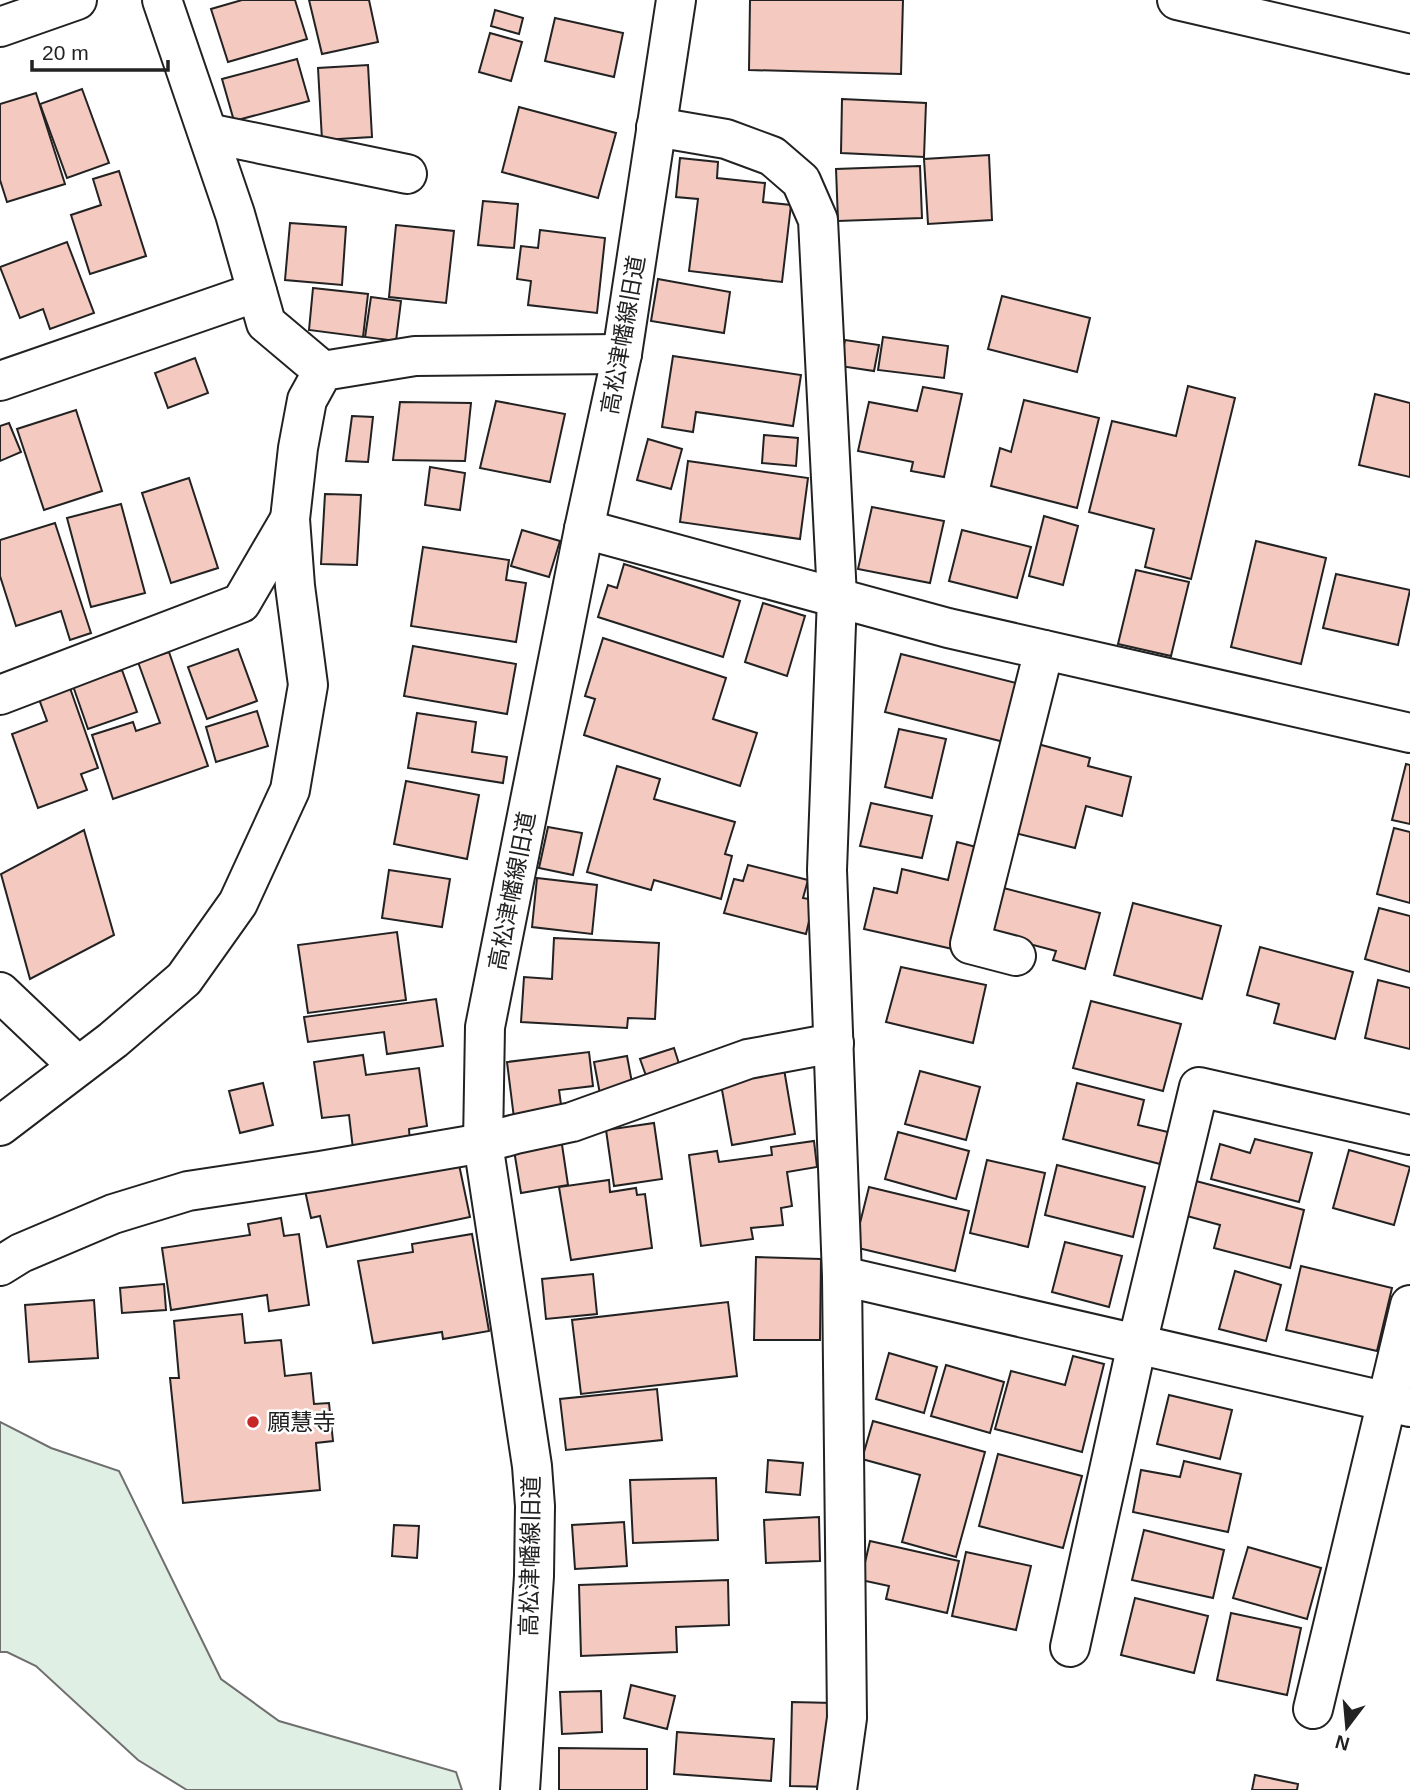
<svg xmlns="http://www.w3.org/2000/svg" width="1410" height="1790" font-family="Helvetica,'Noto Sans JP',sans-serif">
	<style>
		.green { fill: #e0efe3; stroke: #6f6f6f; stroke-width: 2 }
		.building { fill: #f3c9c0; stroke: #222; stroke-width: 2 }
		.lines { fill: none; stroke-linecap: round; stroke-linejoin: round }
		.minor-casing { stroke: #222; stroke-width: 42 }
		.tertiary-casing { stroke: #222; stroke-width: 42 }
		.minor { stroke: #fff; stroke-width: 38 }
		.tertiary { stroke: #fff; stroke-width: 38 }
		.poi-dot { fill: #c62828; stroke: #fff; stroke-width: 2.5 }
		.labels { text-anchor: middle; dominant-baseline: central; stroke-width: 5; stroke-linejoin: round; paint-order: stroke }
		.street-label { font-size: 23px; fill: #222; stroke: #fff }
		.poi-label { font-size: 23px; fill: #222; stroke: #fff; text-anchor: start }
	</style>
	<rect width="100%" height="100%" fill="#fff"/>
	<polygon class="green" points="0,1422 51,1448 119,1471 221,1679 279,1721 456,1772 462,1790 187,1790 138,1760 36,1666 7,1652 0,1652"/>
	<g class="building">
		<polygon points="242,0 295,0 307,39 228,62 211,9"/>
		<polygon points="309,0 369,0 378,42 322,54"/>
		<polygon points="750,0 903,0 901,74 749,70"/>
		<polygon points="495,10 523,18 519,34 491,26"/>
		<polygon points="555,18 623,33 614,77 545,61"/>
		<polygon points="490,33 522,42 511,81 479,72"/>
		<polygon points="297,59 309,101 234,121 222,79"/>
		<polygon points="368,65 372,137 322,140 318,68"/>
		<polygon points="82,89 109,163 67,178 40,104"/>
		<polygon points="36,93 65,184 7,202 0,180 0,104"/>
		<polygon points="842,99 926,103 924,157 841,153"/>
		<polygon points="519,107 616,133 598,198 502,172"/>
		<polygon points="989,155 992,220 928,224 924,159"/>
		<polygon points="680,158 718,162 717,178 765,183 763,202 791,205 782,282 689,271 698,199 676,197"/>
		<polygon points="920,166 922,218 838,221 836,169"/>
		<polygon points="119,171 146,256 90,274 71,215 101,205 93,179"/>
		<polygon points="483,201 518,204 514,248 478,245"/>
		<polygon points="290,223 346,227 342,285 285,280"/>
		<polygon points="396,225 454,231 446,303 389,297"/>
		<polygon points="540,230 605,238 597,313 528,305 531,281 517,279 521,246 538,248"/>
		<polygon points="67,242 94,313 50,329 43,309 20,318 0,267"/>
		<polygon points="658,279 730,292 724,333 651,321"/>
		<polygon points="313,288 368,294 363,337 309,330"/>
		<polygon points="1002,296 1090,318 1077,372 988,349"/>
		<polygon points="371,297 401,301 396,341 365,337"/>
		<polygon points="883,337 948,346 944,378 878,370"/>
		<polygon points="845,340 879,345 874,371 840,366"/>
		<polygon points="673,356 801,375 793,426 696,412 693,432 662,427"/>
		<polygon points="195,358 208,393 168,408 155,373"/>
		<polygon points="1188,386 1235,398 1191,579 1145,567 1154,529 1089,512 1112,421 1176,436"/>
		<polygon points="923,387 962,394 944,477 911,471 913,462 858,451 869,402 917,411"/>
		<polygon points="1375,394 1410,403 1410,477 1359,465"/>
		<polygon points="1024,400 1099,418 1077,508 991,486 1000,448 1011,452"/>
		<polygon points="496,401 565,414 550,482 480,468"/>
		<polygon points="400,402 471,403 465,461 393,460"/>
		<polygon points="76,410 102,491 44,510 17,429"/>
		<polygon points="352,416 373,417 368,462 346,461"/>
		<polygon points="9,423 21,452 0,461 0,426"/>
		<polygon points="764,435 798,438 796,466 762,463"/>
		<polygon points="648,439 682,449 671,489 637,480"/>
		<polygon points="688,461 808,478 800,539 680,522"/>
		<polygon points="430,467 465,473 460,510 425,505"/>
		<polygon points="189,478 218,568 171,583 142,493"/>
		<polygon points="325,494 361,495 357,565 321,564"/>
		<polygon points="121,504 145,593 91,607 67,518"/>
		<polygon points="872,507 944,521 930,583 858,569"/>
		<polygon points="1044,516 1078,526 1063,585 1029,576"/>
		<polygon points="55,523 91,633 70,640 61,611 16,626 0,576 0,540"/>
		<polygon points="522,530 560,541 549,577 511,566"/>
		<polygon points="962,530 1031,547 1017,598 949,581"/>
		<polygon points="1256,541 1326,558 1301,664 1231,647"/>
		<polygon points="423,547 509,560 506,580 526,583 516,642 411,626"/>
		<polygon points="624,564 740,601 723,657 598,617 608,585 617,588"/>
		<polygon points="1136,570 1189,582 1171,656 1118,644"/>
		<polygon points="1336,574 1410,590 1398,645 1323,628"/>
		<polygon points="763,603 805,616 787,676 745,662"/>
		<polygon points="603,638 726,678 713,719 757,733 740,786 584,735 595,699 585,696"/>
		<polygon points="413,646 516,664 507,714 404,696"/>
		<polygon points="238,649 257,701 207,719 188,667"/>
		<polygon points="169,652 208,766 113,799 92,735 133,722 136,731 160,723 138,662"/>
		<polygon points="901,654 1020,684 1004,742 885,712"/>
		<polygon points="122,670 137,712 88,729 73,686"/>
		<polygon points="70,688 98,768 81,774 87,790 38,808 12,734 47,721 39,699"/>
		<polygon points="257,711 268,746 216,762 206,727"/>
		<polygon points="417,713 476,722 472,752 507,757 503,783 408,768"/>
		<polygon points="899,729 946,739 932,798 885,787"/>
		<polygon points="1034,743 1090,758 1088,766 1131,777 1122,816 1086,806 1075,848 1011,832"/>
		<polygon points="1406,764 1410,765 1410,824 1392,820"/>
		<polygon points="617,766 660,779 654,799 735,822 725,854 732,856 721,899 654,880 651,890 587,872"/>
		<polygon points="406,781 479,795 467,859 394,844"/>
		<polygon points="871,803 932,816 922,858 860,846"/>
		<polygon points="548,827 582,833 573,875 539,868"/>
		<polygon points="1394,828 1410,832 1410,903 1377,894"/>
		<polygon points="84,830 114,935 30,979 1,874"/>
		<polygon points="957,842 980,848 957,950 864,929 874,888 897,893 902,869 948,880"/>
		<polygon points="748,865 808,880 803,898 814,900 806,934 724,913 734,879 743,881"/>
		<polygon points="389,870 450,879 442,927 382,918"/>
		<polygon points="537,878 597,885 592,934 532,927"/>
		<polygon points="992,885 1100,913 1085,969 1053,960 1056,951 980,931"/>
		<polygon points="1133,903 1221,926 1202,999 1114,975"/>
		<polygon points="1379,908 1410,916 1410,972 1365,959"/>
		<polygon points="397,932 406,1000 308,1013 298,945"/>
		<polygon points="554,938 659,943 655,1019 628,1018 627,1028 521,1022 524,977 552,979"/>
		<polygon points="1260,947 1353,972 1335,1039 1274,1023 1279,1004 1247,995"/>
		<polygon points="901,967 986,985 973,1043 886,1022"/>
		<polygon points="1378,980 1410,988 1410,1049 1365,1038"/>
		<polygon points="436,999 443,1046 387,1054 384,1032 308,1042 304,1017"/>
		<polygon points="1091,1001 1181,1024 1163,1091 1073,1068"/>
		<polygon points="674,1048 682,1073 649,1084 640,1059"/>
		<polygon points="589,1052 593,1086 559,1090 562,1112 514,1118 507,1062"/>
		<polygon points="363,1055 366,1075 419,1068 427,1126 409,1129 410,1142 353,1149 349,1115 322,1118 314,1062"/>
		<polygon points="627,1056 633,1088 600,1094 594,1062"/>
		<polygon points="784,1069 795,1134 732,1145 720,1079"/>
		<polygon points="920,1071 980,1087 966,1140 905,1124"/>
		<polygon points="263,1083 273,1125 240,1133 229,1091"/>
		<polygon points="1077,1083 1144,1100 1138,1125 1168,1132 1160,1164 1063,1139"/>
		<polygon points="654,1123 662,1179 614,1186 606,1130"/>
		<polygon points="898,1132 969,1151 956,1199 885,1179"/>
		<polygon points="561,1138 568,1185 521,1193 513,1144"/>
		<polygon points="1255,1139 1312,1153 1299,1202 1211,1179 1220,1144 1250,1153"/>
		<polygon points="814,1141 817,1167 787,1172 792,1206 781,1208 783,1225 751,1228 753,1239 701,1246 689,1155 717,1151 719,1162 772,1155 771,1147"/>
		<polygon points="1349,1150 1410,1167 1394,1225 1333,1208"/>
		<polygon points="457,1155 470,1217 327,1247 320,1216 311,1218 304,1186"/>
		<polygon points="987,1160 1045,1173 1028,1247 970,1233"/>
		<polygon points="1057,1165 1145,1187 1133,1237 1045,1215"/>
		<polygon points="609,1180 610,1192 636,1188 637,1195 645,1194 652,1248 571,1260 559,1187"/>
		<polygon points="1196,1181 1304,1210 1290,1268 1214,1248 1220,1225 1187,1216"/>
		<polygon points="869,1187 969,1211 955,1271 854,1247"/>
		<polygon points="281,1218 284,1236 299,1234 309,1305 269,1311 267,1295 171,1310 162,1248 250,1235 248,1224"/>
		<polygon points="472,1234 489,1331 443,1339 442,1332 373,1343 358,1261 413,1252 412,1244"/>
		<polygon points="1065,1242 1122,1256 1109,1307 1052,1292"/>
		<polygon points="756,1257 821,1259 820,1340 754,1340"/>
		<polygon points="1301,1266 1392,1288 1377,1351 1286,1330"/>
		<polygon points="1235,1271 1281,1285 1266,1341 1219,1329"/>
		<polygon points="593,1274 597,1314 546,1319 542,1279"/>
		<polygon points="164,1284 166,1310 122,1313 120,1288"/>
		<polygon points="94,1300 98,1358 29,1362 25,1305"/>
		<polygon points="728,1302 737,1376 581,1394 572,1320"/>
		<polygon points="242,1314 245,1343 281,1340 285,1376 311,1373 314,1404 329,1403 333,1441 316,1443 320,1490 183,1503 170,1378 179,1378 174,1321"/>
		<polygon points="889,1353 937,1367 924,1413 876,1399"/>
		<polygon points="1073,1356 1104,1364 1082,1452 995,1429 1011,1371 1065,1385"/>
		<polygon points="946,1365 1004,1382 990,1433 931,1416"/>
		<polygon points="657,1389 662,1440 566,1450 560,1399"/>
		<polygon points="1169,1395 1232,1410 1220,1459 1157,1444"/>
		<polygon points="873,1421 985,1452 956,1557 902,1542 920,1475 862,1459"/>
		<polygon points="998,1454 1082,1476 1063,1548 979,1526"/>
		<polygon points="768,1460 803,1463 800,1495 766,1492"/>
		<polygon points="1184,1461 1241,1474 1228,1532 1133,1512 1141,1470 1180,1477"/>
		<polygon points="716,1478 718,1540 633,1543 630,1480"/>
		<polygon points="819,1517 820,1561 766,1563 764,1520"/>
		<polygon points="624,1522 627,1566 575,1569 572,1525"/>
		<polygon points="394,1525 419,1526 417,1558 392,1556"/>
		<polygon points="1144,1530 1224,1550 1213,1598 1132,1580"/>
		<polygon points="870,1541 959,1561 947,1613 886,1599 889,1586 861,1580"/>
		<polygon points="1248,1547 1321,1568 1307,1619 1233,1598"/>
		<polygon points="966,1552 1031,1566 1016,1630 952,1616"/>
		<polygon points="728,1580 729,1625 676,1627 677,1652 581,1656 579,1585"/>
		<polygon points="1135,1598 1208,1616 1194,1673 1121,1655"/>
		<polygon points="1231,1613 1301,1628 1287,1695 1217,1680"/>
		<polygon points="631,1685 675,1696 667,1729 624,1718"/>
		<polygon points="601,1691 602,1732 562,1734 560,1692"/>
		<polygon points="792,1702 833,1703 831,1787 790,1786"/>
		<polygon points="677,1732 774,1739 771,1781 674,1774"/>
		<polygon points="559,1748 647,1749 647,1790 559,1790"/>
		<polygon points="1255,1775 1298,1784 1297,1790 1252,1790"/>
	</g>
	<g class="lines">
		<defs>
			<g id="minor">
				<polyline points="162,0 235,214 266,323 323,371"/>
				<polyline points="1177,0 1410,54"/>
				<polyline points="0,27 77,0"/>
				<polyline points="656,127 726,139 772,156 801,181 818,220 837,597 827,870 842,1276 847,1718 837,1790"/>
				<polyline points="208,133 407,174"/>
				<polyline points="0,381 257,292"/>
				<polyline points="584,529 948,628 1410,733"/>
				<polyline points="0,695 241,603 290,519"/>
				<polyline points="1016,956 970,944 1044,650"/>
				<polyline points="0,992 78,1066"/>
				<polyline points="0,1266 21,1253 113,1214 188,1191 320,1171 483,1143 516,1134 572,1122 748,1059 834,1043"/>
				<polyline points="842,1276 1410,1407"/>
				<polyline points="1070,1647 1137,1344 1199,1087 1410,1135"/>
				<polyline points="1313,1709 1410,1305"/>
			</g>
			<g id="tertiary">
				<polyline points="0,1126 113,1040 184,979 238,903 290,790 308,685 295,586 290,519 298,448 307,400 323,371 415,356 622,354"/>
				<polyline points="520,1790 534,1576 535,1506 532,1466 483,1143 485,1027 584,529 622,354 676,0"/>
			</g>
		</defs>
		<use href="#minor" class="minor-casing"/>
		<use href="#tertiary" class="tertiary-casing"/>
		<use href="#minor" class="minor"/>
		<use href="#tertiary" class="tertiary"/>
	</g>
	<circle class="poi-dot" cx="253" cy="1422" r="7"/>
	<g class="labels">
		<g class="street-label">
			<text transform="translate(623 335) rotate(-80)">高松津幡線旧道</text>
			<text transform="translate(512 891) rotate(-79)">高松津幡線旧道</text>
			<text transform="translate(530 1556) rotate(-89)">高松津幡線旧道</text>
		</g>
		<g class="poi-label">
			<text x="267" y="1422">願慧寺</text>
		</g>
	</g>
	<g transform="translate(1347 1727) rotate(196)" stroke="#ffffff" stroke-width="5" paint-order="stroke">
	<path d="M0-5L12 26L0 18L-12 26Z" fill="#222222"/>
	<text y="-10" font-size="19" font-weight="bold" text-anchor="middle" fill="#222222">N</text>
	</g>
	<path d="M32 60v10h136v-10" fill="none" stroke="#222222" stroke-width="3.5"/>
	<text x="42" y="60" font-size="21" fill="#222222" stroke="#ffffff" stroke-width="5" paint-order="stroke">20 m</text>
</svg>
